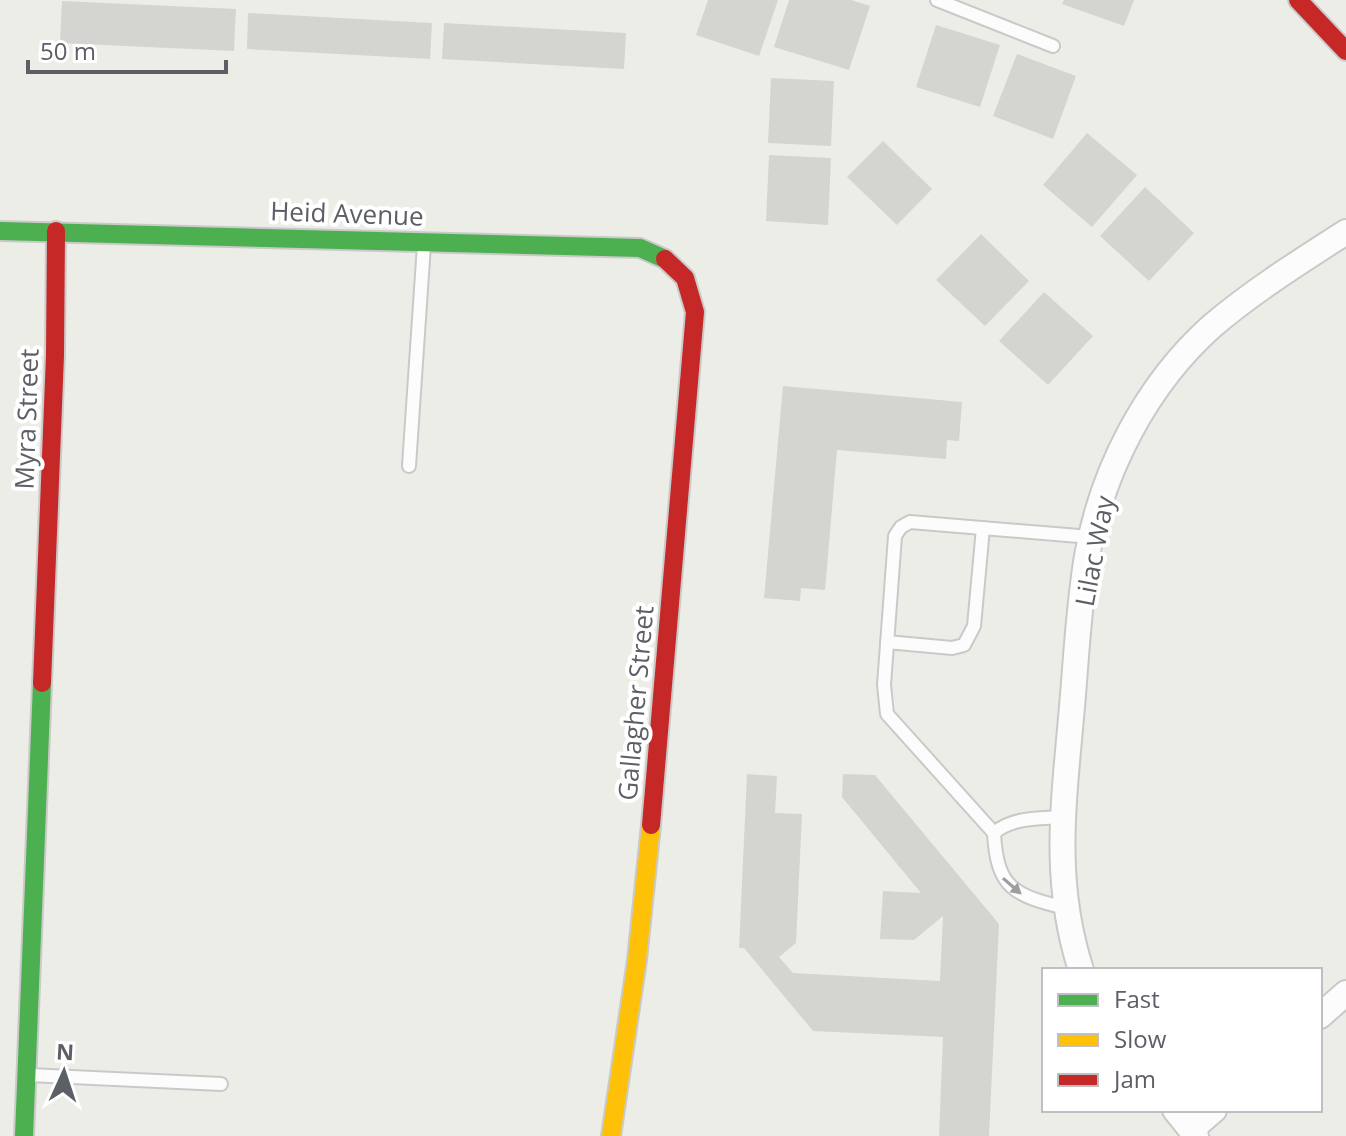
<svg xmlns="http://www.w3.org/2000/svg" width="1346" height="1136" font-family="'Open Sans',sans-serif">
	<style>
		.building { fill: #d4d4d0 }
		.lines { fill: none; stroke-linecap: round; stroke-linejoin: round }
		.lane-casing { stroke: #c9c9c9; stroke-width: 16 }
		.street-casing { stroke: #c9c9c9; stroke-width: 28 }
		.fast-casing { stroke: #cacaca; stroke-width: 22 }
		.slow-casing { stroke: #cacaca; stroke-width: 22 }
		.jam-casing { stroke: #cacaca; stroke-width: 22 }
		.lane { stroke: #fcfcfc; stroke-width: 12 }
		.street { stroke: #fcfcfc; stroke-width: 24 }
		.fast { stroke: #4caf50; stroke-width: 18 }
		.slow { stroke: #ffc107; stroke-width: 18 }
		.jam { stroke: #c62828; stroke-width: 18 }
		.oneway { fill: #9d9ea2 }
		.labels { text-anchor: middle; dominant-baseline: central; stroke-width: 8; stroke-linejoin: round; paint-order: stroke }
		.street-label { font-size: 26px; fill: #5d5f66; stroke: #fff }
	</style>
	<rect width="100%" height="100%" fill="#edede8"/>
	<g class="building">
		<polygon points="708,0 778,0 759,56 696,35"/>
		<polygon points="789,0 851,0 870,6 849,70 774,47"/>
		<polygon points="1064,0 1134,0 1124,26 1062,4"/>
		<polygon points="62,1 236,9 234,51 60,43"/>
		<polygon points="248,13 432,23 430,59 247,49"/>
		<polygon points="444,23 626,33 624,69 442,59"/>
		<polygon points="936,25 1000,45 980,107 916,87"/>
		<polygon points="1017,54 1076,76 1053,139 993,116"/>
		<polygon points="771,78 834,81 831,146 768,143"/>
		<polygon points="1087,133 1137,175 1092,227 1043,185"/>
		<polygon points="883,141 932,189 897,225 847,177"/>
		<polygon points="769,155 831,158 828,225 766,221"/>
		<polygon points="1145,187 1194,233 1149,281 1100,236"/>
		<polygon points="981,234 1029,281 985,326 936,280"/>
		<polygon points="1044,292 1093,336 1048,385 999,341"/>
		<polygon points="783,386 962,402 959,441 947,440 946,459 837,450 825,590 801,588 800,601 764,598"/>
		<polygon points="747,774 777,776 775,813 802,814 796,943 779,957 793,973 940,981 943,916 914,940 880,939 883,891 921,893 842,797 843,774 875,775 999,924 989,1136 939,1136 943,1037 813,1031 744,948 739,948"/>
	</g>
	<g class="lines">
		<defs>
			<g id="lane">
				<polyline points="937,0 1053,46"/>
				<polyline points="409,466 424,245"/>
				<polyline points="887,642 952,648 964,645 974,626 983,528"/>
				<path d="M994 833C1012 817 1039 819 1062 817"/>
				<path d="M1065 908C1014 895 997 889 994 833L887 714 884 685 895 536 901 527 910 522 1091 537"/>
				<polyline points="29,1075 221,1084"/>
			</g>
			<g id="street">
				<path d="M1081 970C1053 883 1063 808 1071 718 1076 665 1078 609 1087 556 1102 470 1147 384 1212 326 1253 291 1301 261 1346 232"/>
				<polyline points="1320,1016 1346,993"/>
				<polyline points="1175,1110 1196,1136"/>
				<polyline points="1192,1129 1214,1110"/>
			</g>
			<g id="fast">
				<polyline points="0,231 640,248 665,259"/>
				<polyline points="24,1136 42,683"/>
			</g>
			<polyline id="slow" points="611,1136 637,960 651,825"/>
			<g id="jam">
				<polyline points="1298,0 1346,51"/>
				<polyline points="42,683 55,355 56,231"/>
				<polyline points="651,825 695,312 685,278 665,259"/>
			</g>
		</defs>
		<use href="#lane" class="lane-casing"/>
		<use href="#street" class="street-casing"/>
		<use href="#fast" class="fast-casing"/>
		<use href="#slow" class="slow-casing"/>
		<use href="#jam" class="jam-casing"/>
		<use href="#lane" class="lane"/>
		<use href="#street" class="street"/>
		<use href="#fast" class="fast"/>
		<use href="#slow" class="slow"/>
		<use href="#jam" class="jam"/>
	</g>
	<defs><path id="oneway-solid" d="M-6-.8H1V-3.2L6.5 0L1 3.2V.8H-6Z" transform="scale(2)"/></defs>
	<use class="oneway" href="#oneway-solid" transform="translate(1012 886) rotate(41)"/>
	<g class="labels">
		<g class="street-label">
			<text transform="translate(347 213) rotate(2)">Heid Avenue</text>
			<text transform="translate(26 419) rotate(-88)">Myra Street</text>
			<text transform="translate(1094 551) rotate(-79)">Lilac Way</text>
			<text transform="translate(635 703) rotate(-85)">Gallagher Street</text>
		</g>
	</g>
	<rect x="1042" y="968" width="280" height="144" fill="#ffffff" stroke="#bebfc2" stroke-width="2"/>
	<rect x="1058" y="994" width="40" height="12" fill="#4caf50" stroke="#bebfc2" stroke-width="2"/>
	<text x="1114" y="1008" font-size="24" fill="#5d5f66">Fast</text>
	<rect x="1058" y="1034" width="40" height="12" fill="#ffc107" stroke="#bebfc2" stroke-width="2"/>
	<text x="1114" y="1048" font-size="24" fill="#5d5f66">Slow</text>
	<rect x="1058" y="1074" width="40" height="12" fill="#c62828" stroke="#bebfc2" stroke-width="2"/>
	<text x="1114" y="1088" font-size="24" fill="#5d5f66">Jam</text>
	<g transform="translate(64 1072) rotate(3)" stroke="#ffffff" stroke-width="6" paint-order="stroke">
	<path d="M0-6L14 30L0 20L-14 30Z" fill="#5d5f66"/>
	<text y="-12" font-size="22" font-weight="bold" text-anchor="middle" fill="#5d5f66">N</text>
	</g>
	<path d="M28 60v12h198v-12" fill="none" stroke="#5d5f66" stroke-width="4"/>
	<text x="40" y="60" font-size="24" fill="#5d5f66" stroke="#ffffff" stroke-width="6" paint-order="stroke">50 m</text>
</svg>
